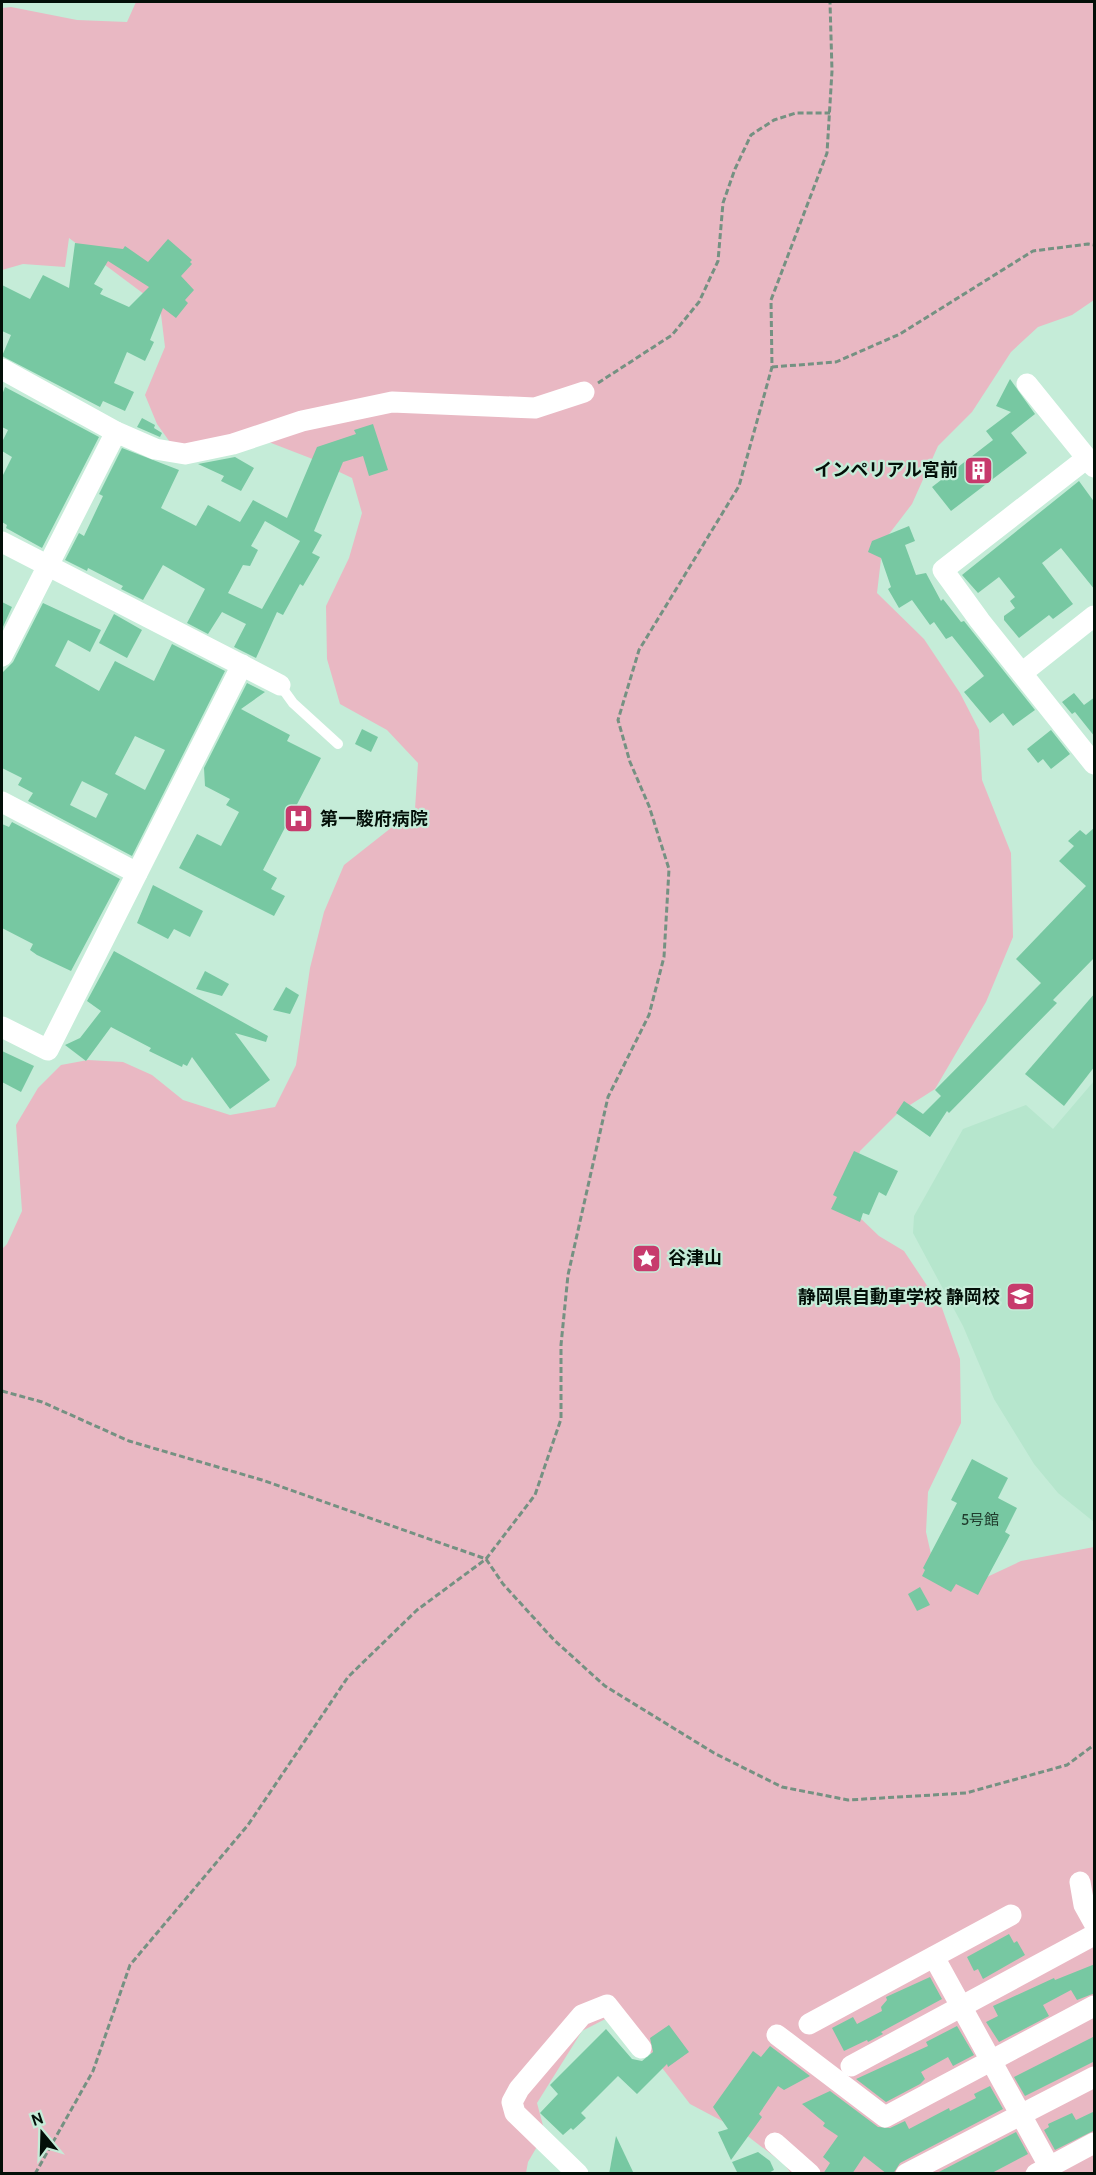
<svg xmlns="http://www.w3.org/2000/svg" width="1096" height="2175" font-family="Cabin,'Noto Sans JP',sans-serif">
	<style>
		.built { fill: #b6e6cd }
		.green { fill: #e9b8c3 }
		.building { fill: #77c8a2; fill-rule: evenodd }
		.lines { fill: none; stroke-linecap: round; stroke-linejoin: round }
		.path { stroke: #759182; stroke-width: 3; stroke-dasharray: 6 3; stroke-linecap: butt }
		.lane { stroke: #fff; stroke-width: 10 }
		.street { stroke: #fff; stroke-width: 21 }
		.labels { text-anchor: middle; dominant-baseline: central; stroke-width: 4.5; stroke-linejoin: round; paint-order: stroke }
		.number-label { font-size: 15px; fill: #203d2e }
		.poi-label { font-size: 18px; font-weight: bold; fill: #030f08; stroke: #c5ecd8; text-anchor: end }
	</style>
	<rect width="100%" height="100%" fill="#c5ecd8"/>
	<polygon class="built" points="1094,1081 1094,1522 1058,1493 1034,1464 994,1399 963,1326 913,1233 914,1216 963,1129 1026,1105 1053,1129"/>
	<polygon class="green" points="136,2 1094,2 1094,300 1072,315 1038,327 1011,352 972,412 938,446 912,504 883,542 877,593 924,639 960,693 979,730 982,780 1011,853 1013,937 986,1002 935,1089 899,1112 860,1151 848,1187 856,1214 879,1236 904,1251 942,1308 960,1359 961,1423 928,1492 926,1532 935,1572 972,1584 1021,1561 1094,1547 1094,2173 791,2173 784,2164 741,2131 690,2104 619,2012 582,2031 537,2103 545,2133 528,2162 526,2173 2,2173 2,1249 7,1244 22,1211 16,1125 38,1088 61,1065 88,1060 123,1062 152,1075 183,1100 230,1115 275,1107 296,1065 310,968 324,912 344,865 415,809 418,763 387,730 340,704 327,659 326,606 349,558 362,513 352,478 310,458 266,441 172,445 157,424 145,395 165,347 160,306 69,238 65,267 23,264 2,270 2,8 11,7 77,20 127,22"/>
	<g class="building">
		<path d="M168 239 192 260 190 262 192 264 181 276 194 290 185 300 188 303 176 318 163 308 150 340 154 342 145 361 127 352 114 383 134 392 125 411 103 401 100 407 2 356 11 335 2 331V285L30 299 43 275 69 288 75 243 123 249 125 246 148 262ZM108 261 149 287 129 307 100 294 103 289 94 284Z"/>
		<polygon points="1010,379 1035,414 1011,433 1027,453 951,511 932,487 993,440 986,431 1011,412 996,406"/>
		<polygon points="5,387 99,437 42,548 6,528 7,525 2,522 2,477 12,457 2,451 2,442 8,430 2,427 2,395"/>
		<polygon points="142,418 155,425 154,428 162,433 160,437 137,427"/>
		<path d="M373 424 388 470 369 476 363 456 343 462 314 531 322 535 312 553 320 557 303 586 300 584 283 615 277 612 256 658 234 647 246 624 222 612 208 634 187 623 205 589 163 565 143 600 121 589 123 586 88 568 87 571 65 560 79 533 84 536 103 496 99 494 122 448 179 470 161 508 196 526 208 505 240 522 253 500 287 518 317 447 356 434 354 430ZM265 521 300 541 262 609 228 593 243 565 250 566 258 550 251 546Z"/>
		<polygon points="235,457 254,468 241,491 221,481 224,476 198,464"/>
		<polygon points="1079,481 1095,503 1095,590 1061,548 1042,563 1073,604 1053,619 1049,615 1019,638 1004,620 1004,616 1015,608 1010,601 1015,597 999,577 978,593 962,575"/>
		<polygon points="909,526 915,541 905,545 916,575 926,573 941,601 943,599 961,622 964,621 1035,710 1013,726 1003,713 990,723 964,692 984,676 952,636 946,639 934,622 930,625 912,600 899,608 888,589 891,587 881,558 868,552 872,541"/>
		<polygon points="2,602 12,607 2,629"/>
		<path d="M43 603 101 630 90 652 68 640 55 666 99 691 115 661 154 681 172 644 225 671 132 856 28 801 33 793 18 785 22 778 2 768V673L13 662ZM135 736 165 750 145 790 115 774ZM82 781 108 794 96 818 70 805Z"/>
		<polygon points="114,614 142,630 127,658 99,643"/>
		<polygon points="247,683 265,692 241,709 290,735 287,741 321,758 263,870 277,878 271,889 285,896 274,916 179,868 197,834 221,846 239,812 226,805 230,799 205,786 204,768"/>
		<polygon points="1074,693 1084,705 1095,697 1095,737 1075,712 1072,714 1062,702"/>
		<polygon points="362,729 378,737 371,752 355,744"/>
		<polygon points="1051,730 1070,754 1051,769 1043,759 1038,763 1027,749"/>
		<polygon points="12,822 120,879 71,971 37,955 30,950 33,944 2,928 2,824 9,827"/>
		<polygon points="1095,827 1095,957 1053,1000 1057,1003 949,1113 947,1111 930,1137 896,1113 904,1101 923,1114 941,1096 935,1090 1041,983 1016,959 1086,886 1059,861 1074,846 1068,841 1080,830 1086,835"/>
		<polygon points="153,885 203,911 190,937 174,929 168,939 137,923"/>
		<polygon points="114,951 268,1036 266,1042 235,1033 270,1080 230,1109 192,1057 187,1066 183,1064 182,1067 149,1051 151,1048 111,1027 86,1061 65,1045 80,1038 101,1011 87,1001"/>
		<polygon points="205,971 229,984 222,996 196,989"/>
		<polygon points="286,987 299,995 290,1014 273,1010"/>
		<polygon points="1095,993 1095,1066 1064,1106 1025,1074"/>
		<polygon points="2,1051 34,1066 21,1092 2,1082"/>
		<polygon points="854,1151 898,1171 886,1196 879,1192 869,1215 863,1213 860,1222 831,1209 837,1197 833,1195"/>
		<polygon points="972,1459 1008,1478 998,1498 1017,1508 1005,1532 1010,1535 978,1595 956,1584 951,1592 922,1576 925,1570 923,1568 957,1503 951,1500"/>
		<polygon points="920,1587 930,1605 917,1611 908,1594"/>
		<polygon points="1009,1934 1014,1943 1017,1941 1025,1955 983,1979 978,1969 974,1971 967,1957"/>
		<polygon points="1095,1964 1095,1993 1077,2000 1071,1990 1043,2005 1049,2016 999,2042 986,2022 998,2016 993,2006 1054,1978 1055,1980"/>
		<polygon points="930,1977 942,1999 881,2032 883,2034 868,2042 867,2040 844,2051 832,2028 853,2017 857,2024 882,2011 881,2007 887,2000 886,1997"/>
		<polygon points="669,2025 689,2052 668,2067 667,2064 637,2094 618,2076 581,2113 586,2118 573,2130 571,2128 563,2135 540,2113 558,2094 550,2085 606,2029 632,2059 642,2061 653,2052 650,2038"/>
		<polygon points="957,2026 974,2055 953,2066 948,2057 921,2072 925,2079 920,2084 886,2102 856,2079 928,2046 926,2042"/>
		<polygon points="1095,2036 1095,2061 1025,2096 1014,2077"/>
		<polygon points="770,2046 810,2076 784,2090 778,2086 759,2114 762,2117 731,2160 718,2132 728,2129 713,2107 753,2051 761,2057"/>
		<polygon points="990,2086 1003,2109 900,2163 893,2174 887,2174 864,2156 852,2174 823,2174 830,2163 823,2157 838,2136 823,2126 825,2123 802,2104 830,2091 878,2127 890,2128 905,2121 909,2129 949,2108 950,2111 976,2098 974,2094"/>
		<polygon points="1095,2111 1095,2130 1055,2150 1044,2130 1049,2127 1048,2124 1072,2113 1076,2120"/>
		<polygon points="1016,2132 1028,2154 990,2174 935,2174"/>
		<polygon points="616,2136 634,2174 609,2174"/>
		<polygon points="758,2152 770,2161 774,2170 767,2174 738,2174 732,2162"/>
	</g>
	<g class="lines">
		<g class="path">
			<polyline points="772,367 836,362 900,334 1033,251 1088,244 1094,245"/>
			<polyline points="598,383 672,335 699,302 718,261 723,203 735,169 751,135 774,120 796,113 830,113"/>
			<polyline points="2,1391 42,1402 129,1441 262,1480 486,1559 503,1584 554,1640 605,1686 714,1753 782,1787 848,1800 966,1793 1067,1765 1094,1745"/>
			<polyline points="35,2174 93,2071 130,1965 248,1825 348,1677 417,1610 486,1559 535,1495 561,1419 561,1345 568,1275 608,1097 649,1015 664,957 669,869 649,806 630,762 618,720 639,650 739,486 772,367 771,300 827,153 832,71 830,2"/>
		</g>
		<polyline class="lane" points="280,685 293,703 338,744"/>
		<g class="street">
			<polyline points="2,369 116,432 155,449 185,454 233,444 302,421 392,402 535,408 584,392"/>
			<polyline points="1027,384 1094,467"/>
			<polyline points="1087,458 943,570 980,621 1094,764"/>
			<polyline points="2,542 280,685"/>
			<polyline points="2,656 116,432"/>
			<polyline points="1022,673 1094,616"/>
			<polyline points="2,802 137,873"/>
			<polyline points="2,1027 48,1050 242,665"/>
			<polyline points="1080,1882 1084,1905 1094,1923"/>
			<polyline points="934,1957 1049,2166"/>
			<polyline points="809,2024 1011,1915"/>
			<polyline points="777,2035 885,2117 1094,2006"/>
			<polyline points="851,2066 1094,1935"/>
			<polyline points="775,2143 810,2174"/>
			<polyline points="578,2174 515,2113 512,2102 519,2089 582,2015 607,2005 641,2048"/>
			<polyline points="906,2174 1094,2077"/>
			<polyline points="1036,2174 1094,2143"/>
		</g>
	</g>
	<defs>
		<symbol id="building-square" viewBox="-11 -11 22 22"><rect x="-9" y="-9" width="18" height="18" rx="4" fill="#c73b6d" stroke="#c5ecd8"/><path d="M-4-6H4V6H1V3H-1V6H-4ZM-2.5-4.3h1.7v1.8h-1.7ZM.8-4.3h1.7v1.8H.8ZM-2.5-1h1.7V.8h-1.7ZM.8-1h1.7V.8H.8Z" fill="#fff"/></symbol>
		<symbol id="hospital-square" viewBox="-11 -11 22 22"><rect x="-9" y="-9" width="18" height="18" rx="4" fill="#c73b6d" stroke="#c5ecd8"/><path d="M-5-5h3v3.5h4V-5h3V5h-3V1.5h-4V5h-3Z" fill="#fff"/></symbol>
		<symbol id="sight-square" viewBox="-11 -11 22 22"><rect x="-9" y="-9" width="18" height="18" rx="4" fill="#c73b6d" stroke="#c5ecd8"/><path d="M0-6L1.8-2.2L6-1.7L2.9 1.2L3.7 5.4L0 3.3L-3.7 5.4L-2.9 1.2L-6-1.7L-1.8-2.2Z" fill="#fff"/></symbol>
		<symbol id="school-square" viewBox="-11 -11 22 22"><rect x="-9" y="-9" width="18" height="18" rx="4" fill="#c73b6d" stroke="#c5ecd8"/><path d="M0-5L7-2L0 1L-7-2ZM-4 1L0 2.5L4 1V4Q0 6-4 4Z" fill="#fff"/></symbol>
	</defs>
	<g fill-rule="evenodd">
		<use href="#building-square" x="962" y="454" width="33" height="33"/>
		<use href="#hospital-square" x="282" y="802" width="33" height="33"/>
		<use href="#sight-square" x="630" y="1242" width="33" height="33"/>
		<use href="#school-square" x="1004" y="1280" width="33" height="33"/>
	</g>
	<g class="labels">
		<g class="number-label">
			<text x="980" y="1520">5号館</text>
		</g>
		<g class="poi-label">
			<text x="958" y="470">インペリアル宮前</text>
			<text x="320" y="819" text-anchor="start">第一駿府病院</text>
			<text x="668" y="1258" text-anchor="start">谷津山</text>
			<text x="1000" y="1297">静岡県自動車学校 静岡校</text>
		</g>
	</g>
	<rect width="1096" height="2175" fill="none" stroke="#030f08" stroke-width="6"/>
	<g transform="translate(42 2133) rotate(341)" stroke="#c5ecd8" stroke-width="4.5" paint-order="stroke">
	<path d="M0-4.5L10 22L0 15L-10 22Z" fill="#030f08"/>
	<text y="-9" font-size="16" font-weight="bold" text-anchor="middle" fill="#030f08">N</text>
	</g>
</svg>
